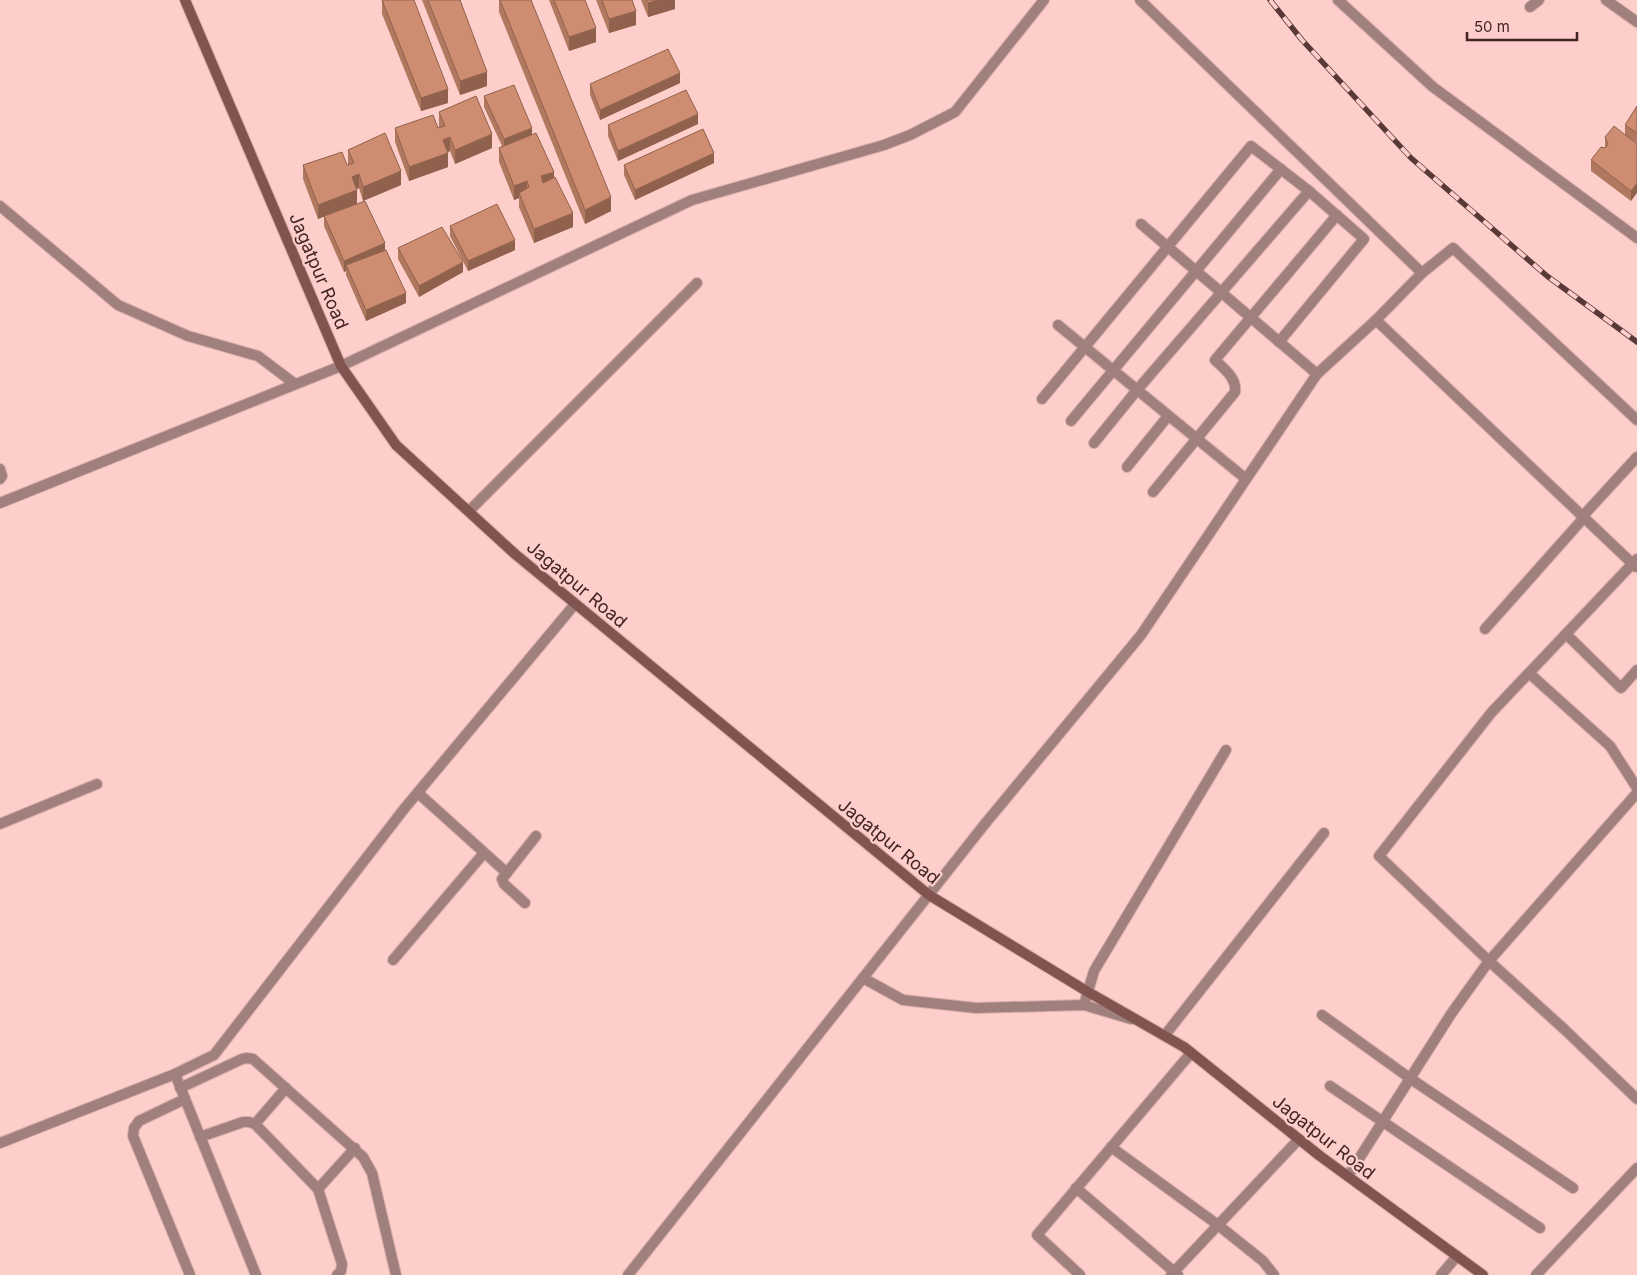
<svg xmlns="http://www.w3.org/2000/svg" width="1637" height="1275" font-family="Inter,sans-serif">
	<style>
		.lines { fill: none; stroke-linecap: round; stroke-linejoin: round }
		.street-casing { stroke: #d8aca9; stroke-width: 12 }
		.secondary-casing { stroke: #d8aca9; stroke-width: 12 }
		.street { stroke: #a0807d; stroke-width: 10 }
		.secondary { stroke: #815450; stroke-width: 10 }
		.rail-casing { stroke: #593937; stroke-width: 5.5 }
		.rail { stroke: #fdceca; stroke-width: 4; stroke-dasharray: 11; stroke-linecap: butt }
		.wall { fill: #b17860 }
		.shaded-wall { fill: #90624e }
		.building { fill: #ce8c70; stroke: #90624e }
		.labels { text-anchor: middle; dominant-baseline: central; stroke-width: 4.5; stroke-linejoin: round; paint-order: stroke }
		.street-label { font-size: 18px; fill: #432523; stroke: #fdceca }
	</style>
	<rect width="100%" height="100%" fill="#fdceca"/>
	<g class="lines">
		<defs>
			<g id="street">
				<polyline points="1338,0 1433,87 1637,238"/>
				<polyline points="1606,0 1637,22"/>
				<polyline points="1530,7 1539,0"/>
				<polyline points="0,206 118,305 188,336 258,356 295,384"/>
				<polyline points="1141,224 1317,374"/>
				<polyline points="1422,273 1453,248 1637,420"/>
				<polyline points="1376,320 1636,567"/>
				<polyline points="1058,325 1246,479"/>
				<polyline points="1042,399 1251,146 1309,191 1364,239 1279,342"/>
				<polyline points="1071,421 1281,169"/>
				<polyline points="1094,443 1137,390 1309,191"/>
				<polyline points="1127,467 1168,416"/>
				<polyline points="0,469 2,476 0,479"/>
				<path d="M1153 492 1235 392C1237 378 1224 369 1215 360L1337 215"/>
				<polyline points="0,503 341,366 692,200 884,145 910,135 955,112 1044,0"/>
				<polyline points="469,511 697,283"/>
				<polyline points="1637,559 1491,713 1379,856 1489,961 1564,1029 1637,1099"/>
				<polyline points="1485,629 1581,521 1582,517 1637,457"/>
				<polyline points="1566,634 1621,688 1637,670"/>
				<polyline points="1529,673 1610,746 1637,788"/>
				<polyline points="418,793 507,873"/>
				<polyline points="0,824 97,784"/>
				<polyline points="525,903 504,884 502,879 536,836"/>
				<polyline points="393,960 484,853"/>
				<polyline points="863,978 903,1000 976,1008 1084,1005 1131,1019"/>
				<polyline points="1084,1005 1094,971 1226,750"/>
				<polyline points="1322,1015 1411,1079 1573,1188"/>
				<polyline points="1165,1035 1324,833"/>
				<polyline points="175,1074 256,1275"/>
				<polyline points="1330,1086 1540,1228"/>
				<polyline points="180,1088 242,1059 247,1058 253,1059 363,1157 372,1173 396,1275"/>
				<polyline points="185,1099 139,1121 134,1128 133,1136 190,1275"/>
				<polyline points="255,1124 286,1088"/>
				<polyline points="200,1137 243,1122 249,1122 255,1124 318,1189 342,1264 341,1271 337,1275"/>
				<polyline points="0,1143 175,1074 214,1055 404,809 575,604"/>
				<polyline points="1111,1147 1218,1225 1263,1261 1274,1275"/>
				<polyline points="1348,1176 1451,1014 1489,961 1637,793"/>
				<polyline points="1076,1188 1178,1275"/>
				<polyline points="318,1189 355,1148"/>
				<polyline points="628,1275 984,825 1141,635 1317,374 1376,320 1422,273 1140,0"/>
				<polyline points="1080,1275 1037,1235 1191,1053"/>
				<polyline points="1171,1275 1299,1139"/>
				<polyline points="1441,1275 1457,1256"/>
				<polyline points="1536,1275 1637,1168"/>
			</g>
			<polyline id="secondary" points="185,0 341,366 396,445 515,554 929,895 1088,992 1184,1047 1320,1156 1483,1275"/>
		</defs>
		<use href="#street" class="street-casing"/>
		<use href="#secondary" class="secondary-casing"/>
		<use href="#street" class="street"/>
		<use href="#secondary" class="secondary"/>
		<defs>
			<polyline id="rail" points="1270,0 1302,40 1411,158 1547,276 1637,342"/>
		</defs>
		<use href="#rail" class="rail-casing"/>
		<use href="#rail" class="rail"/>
	</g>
	<g class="wall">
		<polygon points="382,0 448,103 421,111 382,14"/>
		<polygon points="422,0 460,0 487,86 460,95"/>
		<polygon points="499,0 531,0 611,211 585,224 499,12"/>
		<polygon points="549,0 585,0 596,42 569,51"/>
		<polygon points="596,0 632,0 636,25 609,33"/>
		<polygon points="641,0 675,0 675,9 648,17"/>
		<polygon points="680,83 600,120 590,95 590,84"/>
		<polygon points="484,96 532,135 554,178 573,227 534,243 519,207 519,198 514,200 499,162 499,148 502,146 484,107"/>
		<polygon points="1637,106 1637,143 1630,139 1637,144 1631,201 1591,171 1591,160 1605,147 1605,137 1625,135 1625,125"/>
		<polygon points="439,112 492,148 455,164 450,151 448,152 448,167 409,181 395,142 395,128 439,127"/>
		<polygon points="698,124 618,161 608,136 608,125"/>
		<polygon points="348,150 401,185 363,201 359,188 356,189 357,204 385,250 406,303 366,321 346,275 346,271 344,272 324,226 324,216 318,219 303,179 303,165 348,165"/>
		<polygon points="714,163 635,200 624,175 624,165"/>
		<polygon points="450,226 515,250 468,271 450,236"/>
		<polygon points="398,248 463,272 419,297 398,259"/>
	</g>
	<g class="shaded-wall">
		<polygon points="658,0 675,0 675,9 648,17 648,3"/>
		<polygon points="636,11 636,25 609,33 609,19"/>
		<polygon points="596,28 596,42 569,51 569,37"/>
		<polygon points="487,72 487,86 460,95 460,81"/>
		<polygon points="680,73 680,83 600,120 600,110"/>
		<polygon points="448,89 448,103 421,111 421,98"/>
		<polygon points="698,114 698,124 618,161 618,151"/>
		<polygon points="532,128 532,139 504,150 504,139"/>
		<polygon points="492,134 492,148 455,164 455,150"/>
		<polygon points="450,137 450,151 443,154 443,140"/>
		<polygon points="448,153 448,167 409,181 409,167"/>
		<polygon points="714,153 714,163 635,200 635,190"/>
		<polygon points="401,171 401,185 363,201 363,187"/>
		<polygon points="554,172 554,186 541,190 541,176"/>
		<polygon points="359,174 359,188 352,191 352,177"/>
		<polygon points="527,181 527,195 519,193 519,198 514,200 514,186"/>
		<polygon points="1637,183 1637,193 1631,201 1631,191"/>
		<polygon points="357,190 357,204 318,219 318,205"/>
		<polygon points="611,197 611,211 585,224 585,210"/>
		<polygon points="573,213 573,227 534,243 534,229"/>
		<polygon points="515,240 515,250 468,271 468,261"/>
		<polygon points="385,243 385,254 346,265 346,271 344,272 344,261"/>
		<polygon points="463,262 463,272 419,297 419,286"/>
		<polygon points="406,293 406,303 366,321 366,310"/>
	</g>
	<g class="building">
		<polygon points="382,0 414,0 448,89 421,98"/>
		<polygon points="428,0 460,0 487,72 460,81"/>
		<polygon points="500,0 531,0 611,197 585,210"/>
		<polygon points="554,0 585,0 596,28 569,37"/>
		<polygon points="602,0 632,0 636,11 609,19"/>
		<polygon points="646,0 658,0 648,3"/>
		<polygon points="668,49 680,73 600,110 590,84"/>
		<polygon points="514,85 532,128 504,139 484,96"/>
		<polygon points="686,90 698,114 618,151 608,125"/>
		<polygon points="476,96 492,134 455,150 450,137 443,140 448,153 409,167 395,128 433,115 438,128 445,126 439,112"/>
		<polygon points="1637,106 1637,133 1625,125"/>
		<polygon points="1614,126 1637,144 1637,183 1631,191 1591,160 1601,147 1605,148 1608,144 1605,137"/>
		<polygon points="703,129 714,153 635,190 624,165"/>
		<polygon points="385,133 401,171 363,187 359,174 352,177 357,190 318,205 303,165 342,152 347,165 354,163 348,150"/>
		<polygon points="536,133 554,172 541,176 543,183 555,177 573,213 534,229 519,193 529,187 527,181 514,186 499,148"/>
		<polygon points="365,201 385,243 344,261 324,216"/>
		<polygon points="497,204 515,240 468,261 450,226"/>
		<polygon points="442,227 463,262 419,286 398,248"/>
		<polygon points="386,250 406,293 366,310 346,265"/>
	</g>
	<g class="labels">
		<g class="street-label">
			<text transform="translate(319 271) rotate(67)">Jagatpur Road</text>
			<text transform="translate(577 584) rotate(40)">Jagatpur Road</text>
			<text transform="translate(889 841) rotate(39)">Jagatpur Road</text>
			<text transform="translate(1324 1137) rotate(38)">Jagatpur Road</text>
		</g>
	</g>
	<path d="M1467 32v8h110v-8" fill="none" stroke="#432523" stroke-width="2.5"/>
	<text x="1474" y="32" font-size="15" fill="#432523" stroke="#fdceca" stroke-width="4" paint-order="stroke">50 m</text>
</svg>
